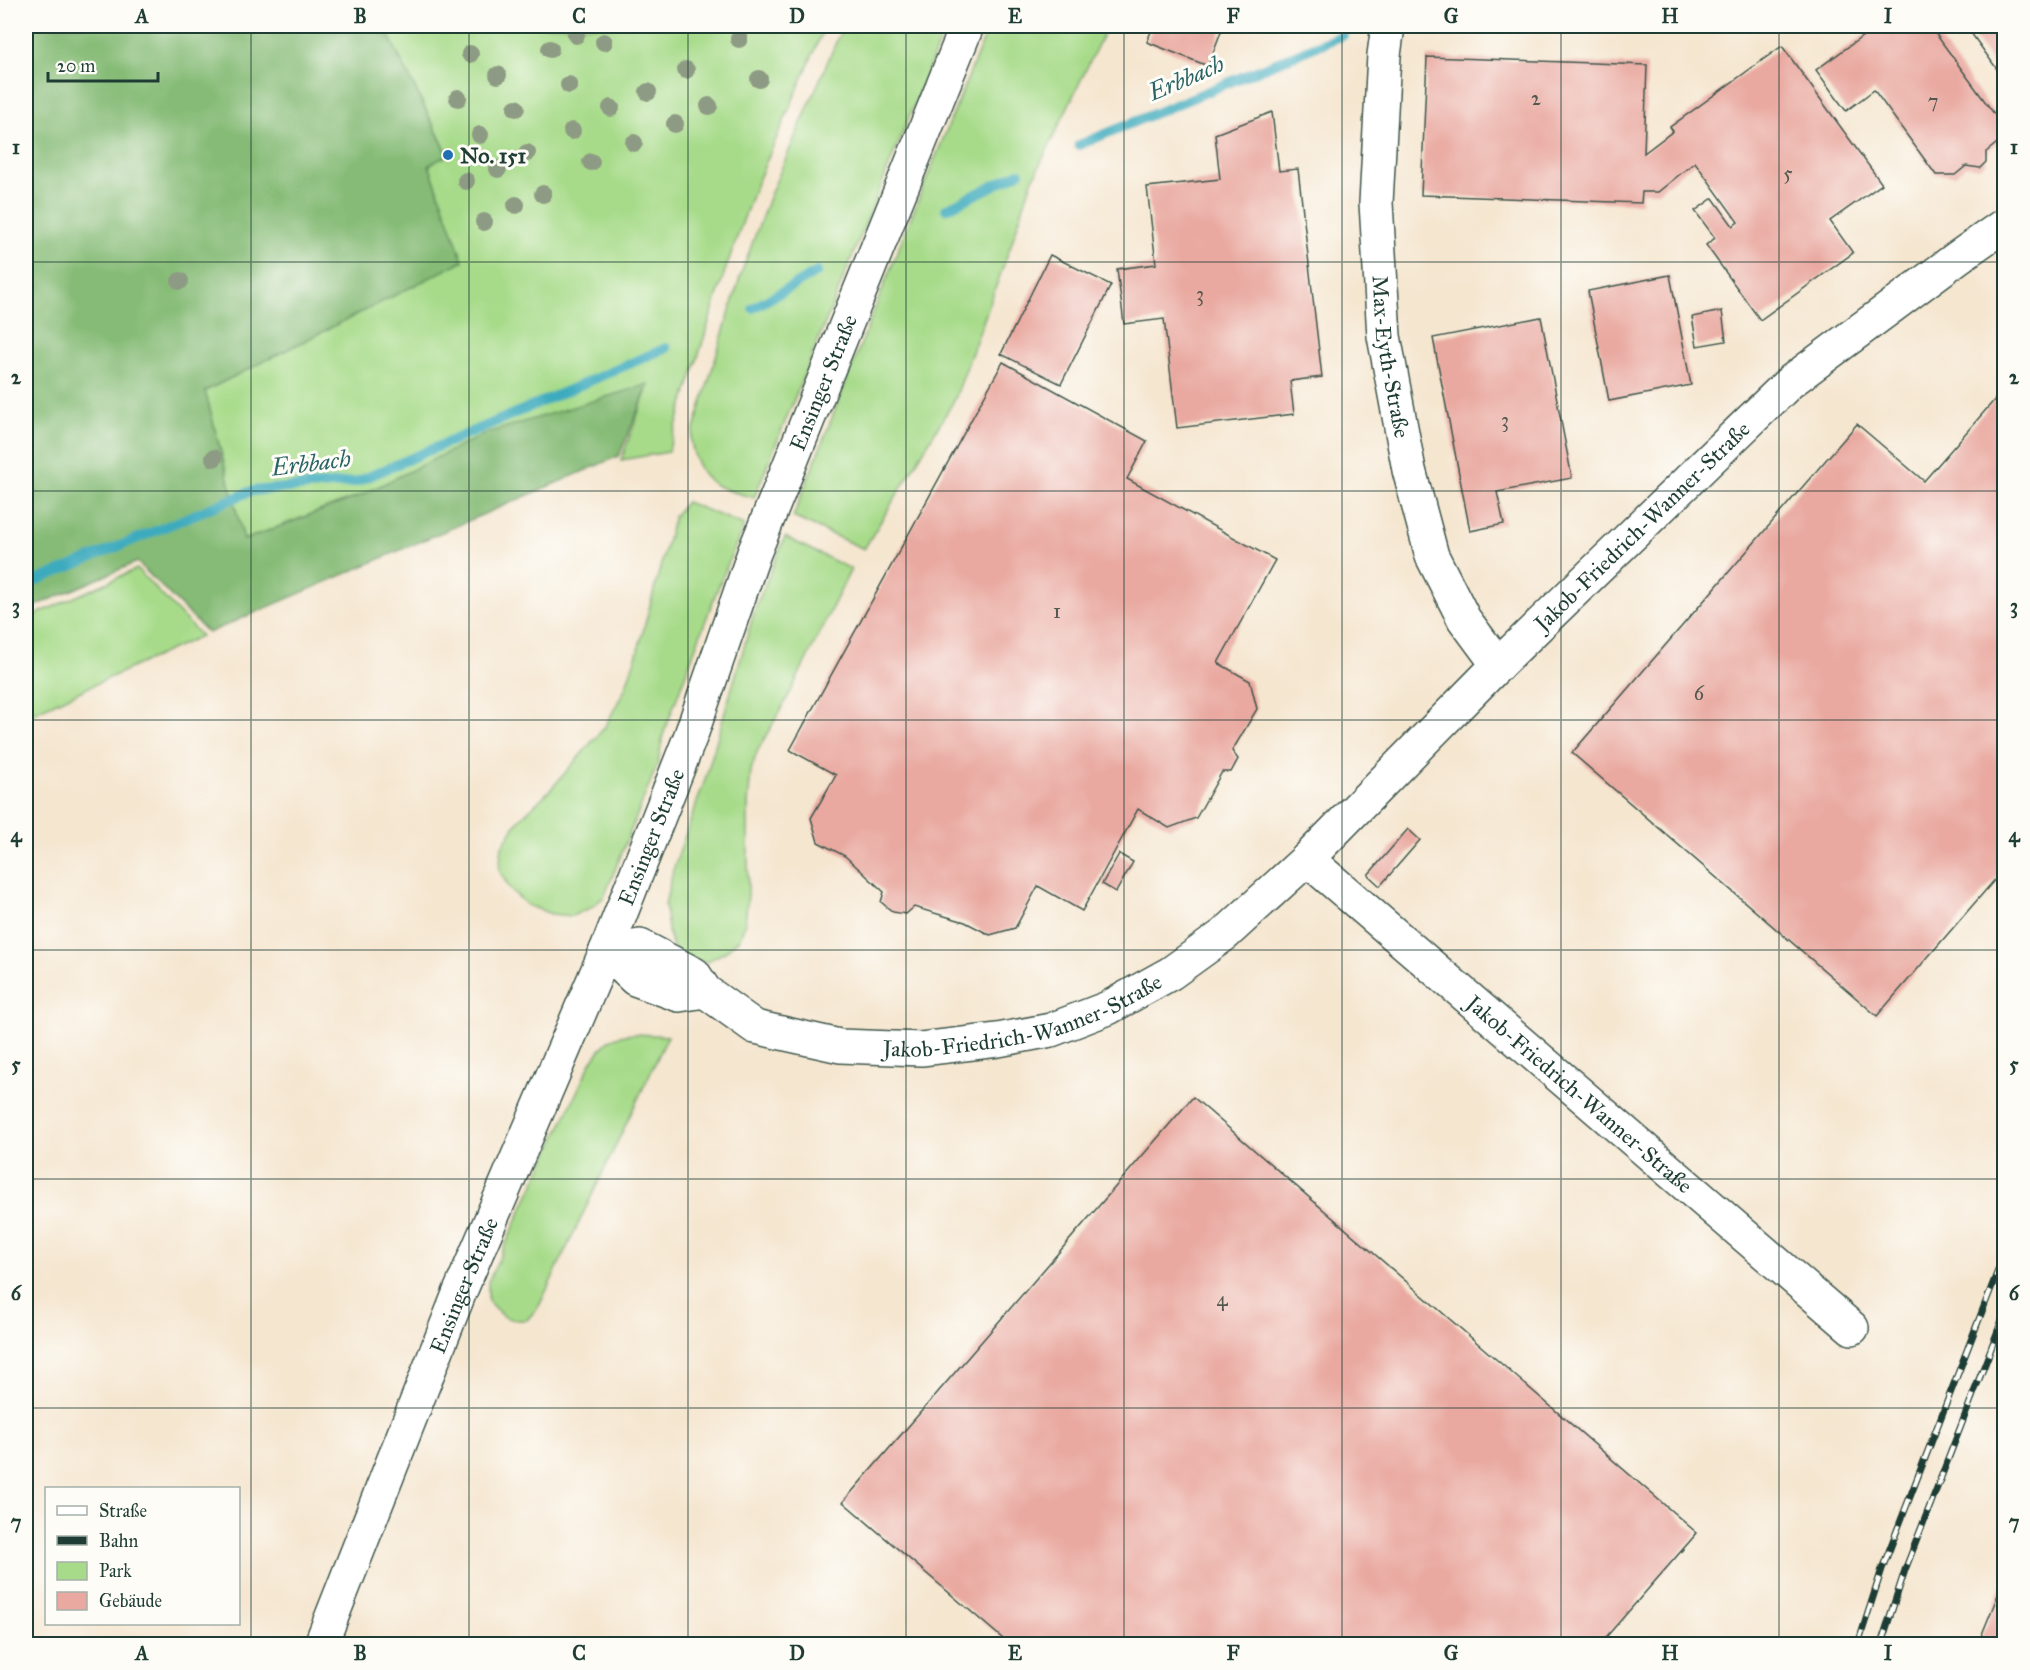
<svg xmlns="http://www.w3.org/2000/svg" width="2030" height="1670" font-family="'IM FELL Great Primer',serif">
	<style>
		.green { fill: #a7db8a; stroke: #638c5f; stroke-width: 1.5 }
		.forest { fill: #85bb76; stroke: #527c55; stroke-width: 1.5 }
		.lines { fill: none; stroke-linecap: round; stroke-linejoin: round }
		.stream { stroke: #3eabbe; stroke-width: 10 }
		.building { fill: #e9a9a0 }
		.minor-casing { stroke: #3f564b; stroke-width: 36 }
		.tertiary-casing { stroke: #3f564b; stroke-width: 36 }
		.minor { stroke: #fff; stroke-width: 33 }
		.tertiary { stroke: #fff; stroke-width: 33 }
		.rail-casing { stroke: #1f3d34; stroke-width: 7 }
		.rail { stroke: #fdfcf7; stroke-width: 4.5; stroke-dasharray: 14; stroke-linecap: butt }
		.tree { fill: #8e9b84 }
		.grid { fill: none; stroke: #1f3d34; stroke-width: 1.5; stroke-opacity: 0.55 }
		.poi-dot { fill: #1f6fb2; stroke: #fdfcf7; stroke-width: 2 }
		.labels { text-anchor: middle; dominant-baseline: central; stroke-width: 6; stroke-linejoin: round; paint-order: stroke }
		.number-label { font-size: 20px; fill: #52584f }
		.poi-label { font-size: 22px; font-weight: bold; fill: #1f3d34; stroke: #fdfcf7; text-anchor: start }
		.street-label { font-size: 22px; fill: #1f3d34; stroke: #fdfcf7 }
		.water-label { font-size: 24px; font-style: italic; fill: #2a6464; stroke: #fdfcf7 }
		.neatline { fill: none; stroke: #1f3d34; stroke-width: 2 }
		.grid-label { font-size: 20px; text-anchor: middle; font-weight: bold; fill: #1f3d34 }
	</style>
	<rect width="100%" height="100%" fill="#fdfcf7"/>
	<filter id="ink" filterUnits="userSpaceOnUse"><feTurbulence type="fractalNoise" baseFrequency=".0167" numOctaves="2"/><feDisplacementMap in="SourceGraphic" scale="12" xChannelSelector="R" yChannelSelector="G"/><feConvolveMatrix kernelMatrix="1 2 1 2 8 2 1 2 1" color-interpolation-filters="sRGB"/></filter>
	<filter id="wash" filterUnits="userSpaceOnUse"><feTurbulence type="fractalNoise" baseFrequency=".008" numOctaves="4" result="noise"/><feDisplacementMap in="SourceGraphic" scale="24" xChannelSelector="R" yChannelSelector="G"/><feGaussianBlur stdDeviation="1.35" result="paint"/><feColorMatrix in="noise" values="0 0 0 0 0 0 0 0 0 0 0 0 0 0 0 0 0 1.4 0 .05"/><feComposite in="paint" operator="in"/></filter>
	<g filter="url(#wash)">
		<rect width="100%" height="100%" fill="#f5e6d0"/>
		<g class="green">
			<polygon points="384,26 825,26 754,190 726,268 668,452 621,460 649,384 244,540 205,391 463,261 429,165 448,154"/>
			<path d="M843 26H946L754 498C742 494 725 491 714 484 699 474 693 455 691 439L741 274 770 195Z"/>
			<polygon points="989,26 1107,26 1032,181 1011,245 955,399 864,549 793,517 903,237"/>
			<polygon points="686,502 744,525 714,598 663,735 658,763 604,897 590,908 572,916 551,914 527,905 510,889 499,870 502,846 518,821 551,789 604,728 624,691 637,654 674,516"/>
			<polygon points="785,537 851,569 790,693 757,752 751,770 748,803 748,894 745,923 740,938 725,952 706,962 687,959 673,947 668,931 665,905 673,870 705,780 756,606"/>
			<polygon points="137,569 201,636 26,716 26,619"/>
			<path d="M636 1034 668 1036 539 1306 527 1320C505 1321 502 1316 488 1301V1282L590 1064C605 1042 608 1035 636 1034Z"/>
		</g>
		<polygon class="forest" points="26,26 384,26 448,155 429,165 463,261 205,391 244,540 357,497 487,433 649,384 619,456 208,633 137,562 26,610"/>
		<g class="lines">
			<g class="stream">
				<polyline points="1079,145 1343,35"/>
				<polyline points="946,209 1019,173"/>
				<polyline points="753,308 817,272"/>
				<polyline points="26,585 251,491 356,482 666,348"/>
			</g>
		</g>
		<g id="blocks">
			<g class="building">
				<polygon points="1153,26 1223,26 1208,66 1147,42"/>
				<polygon points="1877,26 1930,26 2003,126 2002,139 1986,152 1986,162 1980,168 1966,166 1955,175 1936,175 1874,90 1846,111 1816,70"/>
				<polygon points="1966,26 2004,26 2004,79"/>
				<polygon points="1782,46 1882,184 1830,221 1853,253 1760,320 1706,245 1715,238 1695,211 1713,198 1733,226 1738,222 1695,162 1658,192 1642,192 1641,203 1421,195 1427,57 1647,65 1644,153 1673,131 1670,127"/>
				<polygon points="1272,112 1279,171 1298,169 1322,377 1290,381 1294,414 1177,428 1164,319 1124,324 1117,269 1156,264 1147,187 1220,179 1215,134"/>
				<polygon points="1050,255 1111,285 1061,384 1001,354"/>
				<polygon points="1670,275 1691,385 1609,401 1588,291"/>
				<polygon points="1722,311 1726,341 1697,346 1692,317"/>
				<polygon points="1541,317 1572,478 1497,492 1504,524 1470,531 1433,338"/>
				<polygon points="1003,362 1147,441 1127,479 1275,560 1218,663 1250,681 1257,709 1232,751 1238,759 1231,772 1222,772 1196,818 1169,828 1138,809 1082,911 1038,886 1015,928 990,935 965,922 914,907 906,914 893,912 881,902 884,892 845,856 818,842 811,818 836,775 790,750"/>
				<polygon points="2004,389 2004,869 1877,1016 1572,753 1857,424 1924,481"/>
				<polygon points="1408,829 1420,840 1380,886 1368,875"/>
				<polygon points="1119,854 1133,862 1116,892 1102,884"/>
				<polygon points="1193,1097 1697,1533 1600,1644 1009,1644 843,1502"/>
				<polygon points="2004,1580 2004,1644 1978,1644"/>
			</g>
		</g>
	</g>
	<g filter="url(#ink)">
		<use href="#blocks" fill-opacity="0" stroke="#3f564b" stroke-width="1.5"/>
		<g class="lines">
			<defs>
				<g id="minor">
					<path id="s1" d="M1388 26 1384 55 1376 203 1384 336 1409 470 1432 556 1464 619 1498 665"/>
					<path id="s2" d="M1307 859 1852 1328"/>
					<path id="s3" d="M606 951 640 946 694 974 705 991 755 1027 840 1046 921 1049 998 1040 1051 1030 1108 1008 1171 973 1225 934 1307 859 1498 665 1790 382 1957 258 2004 225"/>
					<polyline points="606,951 635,979 679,995 705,991"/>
				</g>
				<g id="tertiary">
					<path id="s4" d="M321 1644 459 1294 606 951 691 735 754 553 967 26"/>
				</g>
			</defs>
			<use href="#minor" class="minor-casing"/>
			<use href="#tertiary" class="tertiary-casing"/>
			<use href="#minor" class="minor"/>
			<use href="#tertiary" class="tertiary"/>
			<defs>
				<g id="rail">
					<polyline points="1858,1644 1882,1569 2004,1255"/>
					<polyline points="1881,1644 1905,1570 2004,1315"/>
				</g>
			</defs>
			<use href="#rail" class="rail-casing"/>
			<use href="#rail" class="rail"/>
		</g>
		<g class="tree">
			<circle cx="576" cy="35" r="9"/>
			<circle cx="739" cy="39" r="9"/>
			<circle cx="604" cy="42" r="9"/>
			<circle cx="550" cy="49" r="9"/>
			<circle cx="470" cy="54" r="9"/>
			<circle cx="686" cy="70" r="9"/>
			<circle cx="498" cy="75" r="9"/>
			<circle cx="759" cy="79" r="9"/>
			<circle cx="569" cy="85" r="9"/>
			<circle cx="648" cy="92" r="9"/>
			<circle cx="458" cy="98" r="9"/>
			<circle cx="709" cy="106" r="9"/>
			<circle cx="516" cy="108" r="9"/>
			<circle cx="611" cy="108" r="9"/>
			<circle cx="675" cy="124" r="9"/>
			<circle cx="572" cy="131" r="9"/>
			<circle cx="480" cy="135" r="9"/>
			<circle cx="634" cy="143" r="9"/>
			<circle cx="527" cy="153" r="9"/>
			<circle cx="591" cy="162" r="9"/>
			<circle cx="498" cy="169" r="9"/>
			<circle cx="466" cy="181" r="9"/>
			<circle cx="543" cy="194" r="9"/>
			<circle cx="516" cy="205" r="9"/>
			<circle cx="484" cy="222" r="9"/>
			<circle cx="180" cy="281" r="9"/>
			<circle cx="214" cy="458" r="9"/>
		</g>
	</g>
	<path class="grid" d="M251 26V1644M469 26V1644M688 26V1644M906 26V1644M1124 26V1644M1342 26V1644M1561 26V1644M1779 26V1644M26 262H2004M26 491H2004M26 720H2004M26 950H2004M26 1179H2004M26 1408H2004"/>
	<circle class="poi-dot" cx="448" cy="155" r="6"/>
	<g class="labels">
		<g class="number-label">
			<text x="1536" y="98">2</text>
			<text x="1933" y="101">7</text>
			<text x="1788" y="173">5</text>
			<text x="1200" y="294">3</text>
			<text x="1505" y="420">3</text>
			<text x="1057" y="611">1</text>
			<text x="1699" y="693">6</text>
			<text x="1222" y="1299">4</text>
		</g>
		<g class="poi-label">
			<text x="460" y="155">No. 151</text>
		</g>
		<g class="street-label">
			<text stroke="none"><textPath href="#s1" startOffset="332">Max-Eyth-Straße</textPath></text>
			<text stroke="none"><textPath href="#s4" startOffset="1358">Ensinger Straße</textPath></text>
			<text stroke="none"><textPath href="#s3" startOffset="1260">Jakob-Friedrich-Wanner-Straße</textPath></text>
			<text stroke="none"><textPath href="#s4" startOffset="872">Ensinger Straße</textPath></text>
			<text stroke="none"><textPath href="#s3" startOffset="452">Jakob-Friedrich-Wanner-Straße</textPath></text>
			<text stroke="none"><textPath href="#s2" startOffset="360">Jakob-Friedrich-Wanner-Straße</textPath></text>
			<text stroke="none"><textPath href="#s4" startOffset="386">Ensinger Straße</textPath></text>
		</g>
		<g class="water-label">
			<text transform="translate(1186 78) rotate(-23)">Erbbach</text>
			<text transform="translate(311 463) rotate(-7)">Erbbach</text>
		</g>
	</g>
	<rect width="2030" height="1670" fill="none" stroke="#fdfcf7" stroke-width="66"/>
	<rect x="45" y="1487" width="195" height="138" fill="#fdfcf7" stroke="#a4b0a9" stroke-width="1.5"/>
	<rect x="57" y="1506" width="30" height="9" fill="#ffffff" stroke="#a4b0a9" stroke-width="1.5"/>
	<text x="99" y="1517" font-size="18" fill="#1f3d34">Straße</text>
	<rect x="57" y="1536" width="30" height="9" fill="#1f3d34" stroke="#a4b0a9" stroke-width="1.5"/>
	<text x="99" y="1547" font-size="18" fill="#1f3d34">Bahn</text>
	<rect x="57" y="1562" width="30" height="18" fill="#a7db8a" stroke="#a4b0a9" stroke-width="1.5"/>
	<text x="99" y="1577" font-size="18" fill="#1f3d34">Park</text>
	<rect x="57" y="1592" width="30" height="18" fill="#e9a9a0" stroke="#a4b0a9" stroke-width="1.5"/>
	<text x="99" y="1607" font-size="18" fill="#1f3d34">Gebäude</text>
	<path d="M48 72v9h110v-9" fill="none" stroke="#1f3d34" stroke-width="3"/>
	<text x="57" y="72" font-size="18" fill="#1f3d34" stroke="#fdfcf7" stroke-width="4.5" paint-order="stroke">20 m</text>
	<rect x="33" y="33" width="1964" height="1604" class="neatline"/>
	<g class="grid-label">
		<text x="142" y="23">A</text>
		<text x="360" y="23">B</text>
		<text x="579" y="23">C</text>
		<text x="797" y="23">D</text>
		<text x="1015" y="23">E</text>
		<text x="1233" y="23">F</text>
		<text x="1451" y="23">G</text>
		<text x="1670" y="23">H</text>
		<text x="1888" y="23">I</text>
		<text x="16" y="154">1</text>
		<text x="2014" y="154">1</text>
		<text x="16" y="384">2</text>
		<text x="2014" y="384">2</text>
		<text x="16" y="613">3</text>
		<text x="2014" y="613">3</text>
		<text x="16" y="842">4</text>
		<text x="2014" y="842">4</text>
		<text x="16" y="1071">5</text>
		<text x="2014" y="1071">5</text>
		<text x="16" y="1300">6</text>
		<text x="2014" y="1300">6</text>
		<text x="16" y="1529">7</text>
		<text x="2014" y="1529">7</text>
		<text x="142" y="1660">A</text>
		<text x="360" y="1660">B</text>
		<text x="579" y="1660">C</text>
		<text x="797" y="1660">D</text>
		<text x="1015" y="1660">E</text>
		<text x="1233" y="1660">F</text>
		<text x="1451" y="1660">G</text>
		<text x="1670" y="1660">H</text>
		<text x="1888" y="1660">I</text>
	</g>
</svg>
